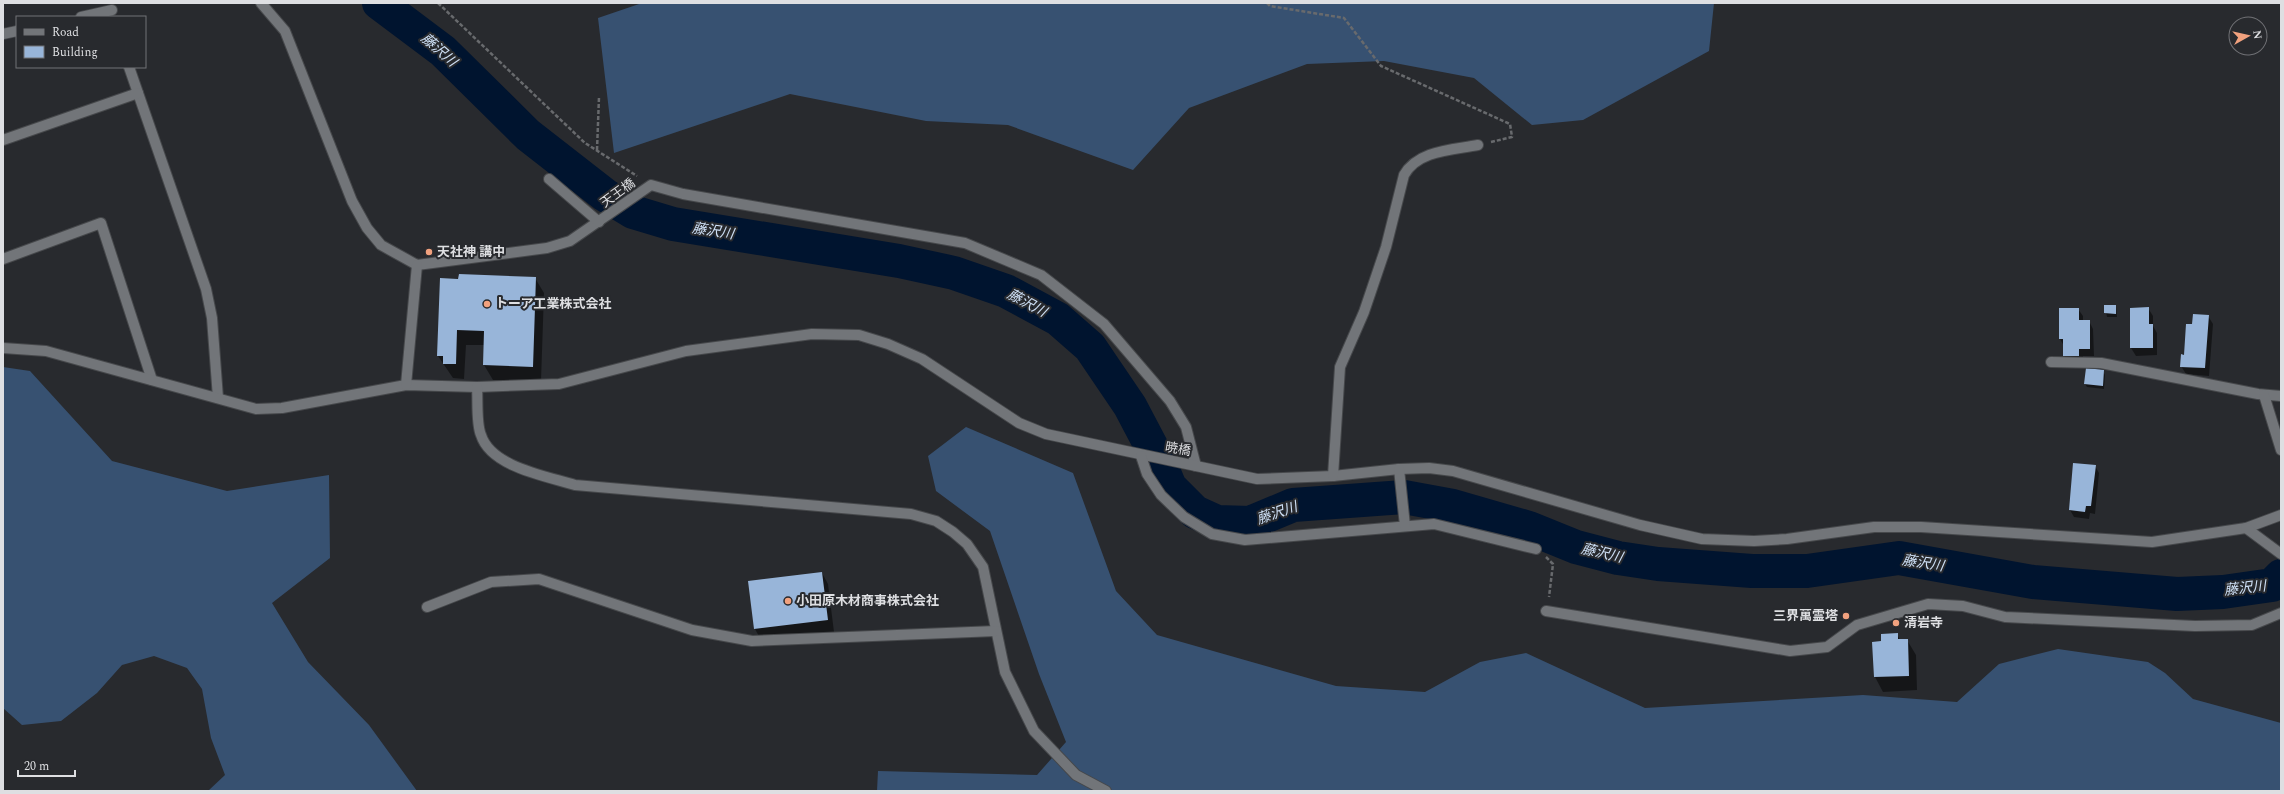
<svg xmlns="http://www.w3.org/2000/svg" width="2284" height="794" font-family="Spectral,'Noto Sans JP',serif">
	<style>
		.forest { fill: #375171 }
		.shadow { fill: #0007 }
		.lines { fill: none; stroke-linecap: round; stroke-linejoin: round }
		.river { stroke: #00142f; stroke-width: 34 }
		.building { fill: #98b5d9 }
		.minor-casing { stroke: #46484b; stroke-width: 12 }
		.path { stroke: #686a6d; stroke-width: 2.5; stroke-dasharray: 4 2; stroke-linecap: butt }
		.minor { stroke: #727579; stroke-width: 10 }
		.poi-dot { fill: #f1a17e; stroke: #282a2e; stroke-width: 1.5 }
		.labels { text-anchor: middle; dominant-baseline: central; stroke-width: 4; stroke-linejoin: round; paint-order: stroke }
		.street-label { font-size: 13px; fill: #dedfe2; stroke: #282a2e }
		.poi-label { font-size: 13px; font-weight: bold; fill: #dedfe2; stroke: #282a2e; text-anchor: start }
		.water-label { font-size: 14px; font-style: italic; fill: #cfe1f7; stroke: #282a2e }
	</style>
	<rect width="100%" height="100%" fill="#282a2e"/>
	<g class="forest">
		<polygon points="642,3 1714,3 1709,51 1583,120 1532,125 1474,78 1384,61 1307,64 1189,108 1133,170 1008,125 926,121 790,94 614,153 598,18"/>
		<polygon points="3,367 30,371 112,461 227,491 329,475 330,558 272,603 308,662 369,725 417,791 208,791 225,775 211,738 202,689 187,668 154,656 122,665 97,693 61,721 22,725 3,708"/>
		<polygon points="966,427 1073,473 1116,591 1157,635 1336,686 1425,692 1480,662 1526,653 1645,708 1863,695 1957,702 1999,664 2058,649 2148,662 2165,673 2193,699 2281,723 2281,791 877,791 878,771 1037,775 1066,742 1039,674 990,531 936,491 928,456"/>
	</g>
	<g class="shadow">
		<polygon points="535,278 544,293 541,381 493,380 484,365 485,345 466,345 464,379 453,378 438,356 441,279"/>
		<polygon points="2105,306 2116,306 2117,317 2107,317"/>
		<polygon points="2148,308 2153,316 2153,326 2157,333 2157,355 2136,356 2131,348 2131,309"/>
		<polygon points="2078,309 2083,316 2083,321 2089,321 2093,329 2094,356 2083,356 2083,363 2069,363 2064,356 2064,346 2060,339"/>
		<polygon points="2208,316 2213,324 2209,376 2186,374 2181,366 2193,325"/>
		<polygon points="2103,371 2105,375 2104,389 2087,387 2085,384"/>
		<polygon points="2095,466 2099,473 2095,514 2090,513 2089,519 2074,517 2070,510"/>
		<polygon points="822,573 828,584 834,632 761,640 755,629 749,582"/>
		<polygon points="1897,634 1900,640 1907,640 1916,655 1917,690 1883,692 1875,677 1882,642"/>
	</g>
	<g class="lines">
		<polyline class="river" points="379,3 443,51 528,135 605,195 633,212 673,224 899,261 954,273 1006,291 1058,319 1090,347 1130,406 1160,463 1170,487 1195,512 1217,522 1250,523 1293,505 1404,497 1453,506 1529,528 1576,547 1618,558 1658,564 1752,571 1807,571 1899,558 2033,582 2177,594 2223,592 2272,585 2281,576"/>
	</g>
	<g class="building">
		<polygon points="459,274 536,277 533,367 483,365 484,331 457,330 456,364 443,364 443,356 437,356 440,278 458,279"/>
		<polygon points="2104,305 2116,305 2116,314 2104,313"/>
		<polygon points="2149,307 2149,324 2153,324 2153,348 2130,348 2130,308"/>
		<polygon points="2059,308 2079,308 2079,320 2090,320 2090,349 2079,349 2079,356 2063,356 2063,339 2059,339"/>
		<polygon points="2193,314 2209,315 2205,368 2180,367 2181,354 2184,355 2186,324 2192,324"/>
		<polygon points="2086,368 2104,370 2103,386 2084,384"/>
		<polygon points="2073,463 2096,465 2091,506 2086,506 2085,512 2069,510"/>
		<polygon points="822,572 828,620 754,629 748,581"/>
		<polygon points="1898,633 1898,639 1908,639 1909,676 1874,677 1872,642 1881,641 1881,634"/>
	</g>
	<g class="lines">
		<defs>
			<g id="minor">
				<polyline points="261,3 285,31 352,201 367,228 381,245 417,265 547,248 570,241 651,185 683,194 965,243 1041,275 1104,324 1170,401 1186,427 1196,466"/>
				<polyline points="81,17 112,10"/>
				<polyline points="3,34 17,31"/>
				<polyline points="129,67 206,289 212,318 218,398"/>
				<polyline points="3,140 138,93"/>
				<polyline points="549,179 599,222"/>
				<polyline points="3,259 101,223 152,380"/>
				<polyline points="3,348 46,351 256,409 282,408 406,385 477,387 559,384 686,351 812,334 859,335 888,344 922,359 1019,423 1046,434 1257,479 1333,476 1399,469 1429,468 1453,471 1640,525 1702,539 1754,541 1787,539 1874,527 1921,527 2152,542 2246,528 2281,515"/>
				<polyline points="2051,362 2101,363 2258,394 2281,396"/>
				<polyline points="406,385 417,265"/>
				<path d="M477 387C478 400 476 424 481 435 491 467 546 476 575 485L911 514 936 521 953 532 967 544 983 567 1005 672 1034 731 1076 775 1106 791"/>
				<polyline points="2264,395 2281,450"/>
				<polyline points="1141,456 1147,474 1161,495 1184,517 1212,534 1245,540 1434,524 1536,549"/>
				<polyline points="1399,469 1405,526"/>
				<path d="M1333 476 1340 367 1364 312 1386 247 1404 175C1418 150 1453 150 1478 145"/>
				<polyline points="2246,528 2281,554"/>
				<polyline points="427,607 491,582 539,579 692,630 752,641 996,631"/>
				<polyline points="1546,611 1790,651 1827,647 1857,625 1928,604 1963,606 2005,617 2195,626 2252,625 2281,613"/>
			</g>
		</defs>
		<use href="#minor" class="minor-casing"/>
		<g class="path">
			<polyline points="438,3 585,143 637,176"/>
			<polyline points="1267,3 1270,6 1344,18 1381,66 1510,124 1512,137 1491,142"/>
			<polyline points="597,150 599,97"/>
			<polyline points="1546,557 1553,564 1549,597"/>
		</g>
		<use href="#minor" class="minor"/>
	</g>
	<g class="poi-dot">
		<circle cx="429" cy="252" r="4"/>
		<circle cx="487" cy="304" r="4"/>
		<circle cx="788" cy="601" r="4"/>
		<circle cx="1846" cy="616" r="4"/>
		<circle cx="1896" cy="623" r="4"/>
	</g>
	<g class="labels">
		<g class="street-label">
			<text transform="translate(618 193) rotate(-36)">天王橋</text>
			<text transform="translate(1178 449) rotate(10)">暁橋</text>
		</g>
		<g class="poi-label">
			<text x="437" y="252">天社神 講中</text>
			<text x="495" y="304">トーア工業株式会社</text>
			<text x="796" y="601">小田原木材商事株式会社</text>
			<text x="1838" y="616" text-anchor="end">三界萬霊塔</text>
			<text x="1904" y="623">清岩寺</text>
		</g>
		<g class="water-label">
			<text transform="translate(439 50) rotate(41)">藤沢川</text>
			<text transform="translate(713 231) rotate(9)">藤沢川</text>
			<text transform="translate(1027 303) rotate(28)">藤沢川</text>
			<text transform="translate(1277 513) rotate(-19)">藤沢川</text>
			<text transform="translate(1602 553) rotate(13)">藤沢川</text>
			<text transform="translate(1923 563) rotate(9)">藤沢川</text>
			<text transform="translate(2245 588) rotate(-6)">藤沢川</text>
		</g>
	</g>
	<rect width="2284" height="794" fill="none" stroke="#dedfe2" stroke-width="8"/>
	<rect x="16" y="16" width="130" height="52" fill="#282a2e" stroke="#717276"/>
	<rect x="24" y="29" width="20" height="6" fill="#727579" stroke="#717276"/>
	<text x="52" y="36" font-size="12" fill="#dedfe2">Road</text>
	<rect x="24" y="46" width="20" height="12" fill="#98b5d9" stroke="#717276"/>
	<text x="52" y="56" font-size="12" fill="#dedfe2">Building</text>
	<g transform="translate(2248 36) rotate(82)"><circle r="19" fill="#282a2e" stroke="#717276"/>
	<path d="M0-3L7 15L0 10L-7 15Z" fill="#f1a17e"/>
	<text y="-6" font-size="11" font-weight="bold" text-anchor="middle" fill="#dedfe2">N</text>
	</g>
	<path d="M18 770v6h57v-6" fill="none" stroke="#dedfe2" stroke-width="2"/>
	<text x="24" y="770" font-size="12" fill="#dedfe2" stroke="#282a2e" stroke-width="3" paint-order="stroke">20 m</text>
</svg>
